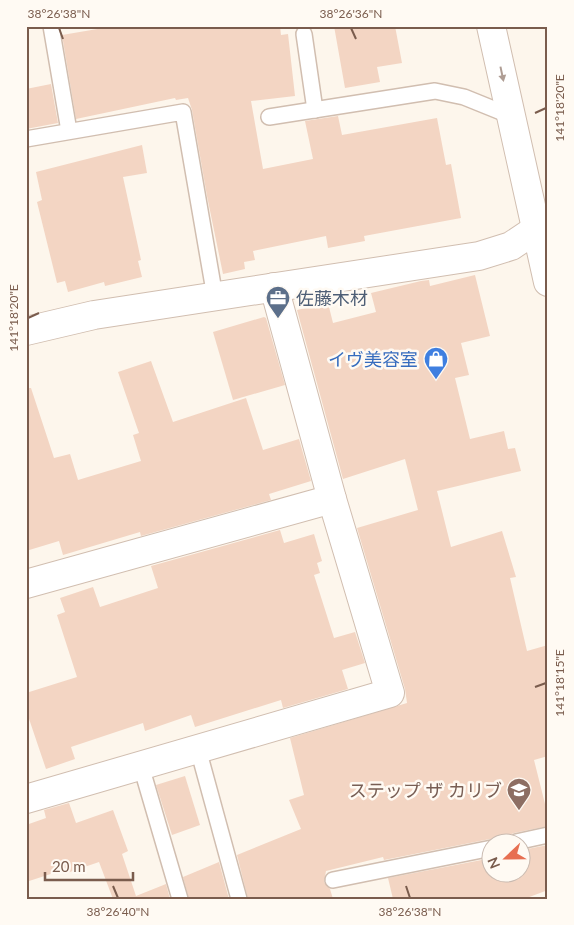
<svg xmlns="http://www.w3.org/2000/svg" width="574" height="925" font-family="Lato,'Noto Sans JP',sans-serif">
	<style>
		.building { fill: #f3d5c3 }
		.lines { fill: none; stroke-linecap: round; stroke-linejoin: round }
		.lane-casing { stroke: #d1beb0; stroke-width: 18 }
		.street-casing { stroke: #d1beb0; stroke-width: 30 }
		.secondary-casing { stroke: #d6c0b0; stroke-width: 30 }
		.lane { stroke: #fff; stroke-width: 15 }
		.street { stroke: #fff; stroke-width: 28 }
		.secondary { stroke: #fff; stroke-width: 28 }
		.oneway { fill: #af9d94 }
		.ticks { fill: none; stroke: #7a5c4d; stroke-width: 2 }
		.labels { text-anchor: middle; dominant-baseline: central; stroke-width: 5; stroke-linejoin: round; paint-order: stroke }
		.service-label { font-size: 18px; fill: #4e5e75; stroke: #fffaf3; text-anchor: start }
		.shop-label { font-size: 18px; fill: #366cbe; stroke: #fffaf3; text-anchor: end }
		.education-label { font-size: 18px; fill: #785e54; stroke: #fffaf3; text-anchor: end }
		.neatline { fill: none; stroke: #7a5c4d; stroke-width: 2 }
		.ticks-label { font-size: 12px; text-anchor: middle; fill: #7a5c4d }
	</style>
	<rect width="100%" height="100%" fill="#fdf6ec"/>
	<g class="building">
		<polygon points="115,26 280,26 281,35 288,34 295,96 251,101 263,169 313,159 305,121 338,116 342,135 437,118 446,165 451,164 461,218 364,236 365,241 328,248 326,236 253,251 255,260 244,262 245,269 223,274 207,196 192,110 188,98 176,100 175,98 76,119 62,35"/>
		<polygon points="334,26 395,26 402,63 377,67 380,82 345,88"/>
		<polygon points="51,84 58,123 26,129 26,89"/>
		<polygon points="142,145 147,173 123,177 141,260 138,261 142,277 105,286 104,282 68,292 65,281 57,283 37,202 42,200 36,172"/>
		<polygon points="475,275 490,336 461,343 469,375 455,378 470,439 504,431 508,449 515,448 521,471 437,491 451,547 502,531 516,577 510,578 527,651 548,645 548,756 534,760 548,816 548,826 514,833 509,835 507,842 499,842 495,839 490,839 384,860 383,857 326,871 324,882 330,889 333,899 248,899 237,855 301,829 289,800 304,795 290,738 407,703 405,689 357,528 418,510 405,459 343,479 297,310 328,303 333,323 376,312 371,293 421,281 429,280 430,286"/>
		<polygon points="264,317 266,318 285,385 233,400 213,332"/>
		<polygon points="151,361 173,422 246,398 263,450 299,439 311,481 269,494 271,500 141,536 140,532 63,555 59,541 26,551 26,388 31,388 54,458 70,454 78,480 141,461 133,435 139,433 118,372"/>
		<polygon points="280,530 284,543 314,534 322,561 317,563 320,573 314,575 334,638 355,632 365,663 342,670 348,689 283,708 281,700 195,727 191,715 145,731 143,723 71,747 75,759 46,769 26,710 26,693 77,677 57,615 65,612 60,598 93,587 100,607 158,588 151,566"/>
		<polygon points="185,776 200,825 172,835 156,785"/>
		<polygon points="69,803 76,823 113,810 128,851 122,854 136,896 166,884 170,899 113,899 99,862 64,874 63,870 26,882 26,825 46,818 44,810"/>
		<polygon points="548,845 548,890 524,899 393,899 388,878 492,858 492,872 522,872 522,850"/>
		<polygon points="219,862 229,899 189,899 183,877"/>
	</g>
	<g class="lines">
		<defs>
			<g id="lane">
				<polyline points="51,26 69,131"/>
				<polyline points="304,34 315,110"/>
				<polyline points="269,117 435,91 464,97 511,116"/>
				<polyline points="26,139 183,112 215,297"/>
				<polyline points="198,749 239,899"/>
				<polyline points="141,766 180,899"/>
				<polyline points="516,842 548,835"/>
				<polyline points="333,880 492,848"/>
			</g>
			<g id="street">
				<polyline points="491,26 548,282"/>
				<polyline points="26,331 94,315 479,256 511,246 535,230"/>
				<polyline points="26,584 332,499"/>
				<polyline points="26,799 390,693 332,499 274,287"/>
			</g>
			<polyline id="secondary" points="535,230 548,222"/>
		</defs>
		<use href="#lane" class="lane-casing"/>
		<use href="#street" class="street-casing"/>
		<use href="#secondary" class="secondary-casing"/>
		<use href="#lane" class="lane"/>
		<use href="#street" class="street"/>
		<use href="#secondary" class="secondary"/>
	</g>
	<defs><path id="oneway-solid" d="M-6-.8H1V-3.2L6.5 0L1 3.2V.8H-6Z" transform="scale(1.25)"/></defs>
	<use class="oneway" href="#oneway-solid" transform="translate(502 74) rotate(78)"/>
	<path class="ticks" d="M59 28 63 39M351 28 356 39M535 113 546 108M28 318 39 313M535 687 546 683M113 886 118 898M406 886 410 898"/>
	<defs>
		<symbol id="office-pin" viewBox="-11 -11 22 30"><path d="M0 17L-7.5 6A9.5 9.5 0 1 1 7.5 6Z" fill="#5c6f8a" stroke="#fffaf3"/><path d="M-6-3h4V-5.5h4V-3h4V5H-6ZM-1-4.5V-3h2v-1.5ZM-6 0V1H6V0Z" fill="#fff"/></symbol>
		<symbol id="shop-pin" viewBox="-11 -11 22 30"><path d="M0 17L-7.5 6A9.5 9.5 0 1 1 7.5 6Z" fill="#3f7fe0" stroke="#fffaf3"/><path d="M-5-2.5h2.3a2.7 3.5 0 0 1 5.4 0H5L5.5 6h-11ZM-1.5-2.5h3a1.5 2.3 0 0 0-3 0Z" fill="#fff"/></symbol>
		<symbol id="school-pin" viewBox="-11 -11 22 30"><path d="M0 17L-7.5 6A9.5 9.5 0 1 1 7.5 6Z" fill="#8d6e63" stroke="#fffaf3"/><path d="M0-5L7-2L0 1L-7-2ZM-4 1L0 2.5L4 1V4Q0 6-4 4Z" fill="#fff"/></symbol>
	</defs>
	<g fill-rule="evenodd">
		<use href="#office-pin" x="264" y="284" width="28" height="38"/>
		<use href="#shop-pin" x="422" y="345" width="28" height="38"/>
		<use href="#school-pin" x="505" y="776" width="28" height="38"/>
	</g>
	<g class="labels">
		<g class="service-label">
			<text x="296" y="298">佐藤木材</text>
		</g>
		<g class="shop-label">
			<text x="418" y="359">イヴ美容室</text>
		</g>
		<g class="education-label">
			<text x="502" y="790">ステップ ザ カリブ</text>
		</g>
	</g>
	<rect width="574" height="925" fill="none" stroke="#fffaf3" stroke-width="55"/>
	<g transform="translate(506 858) rotate(248)"><circle r="24" fill="#fffaf3" stroke="#cabbb1"/>
	<path d="M0-4L9 19L0 12L-9 19Z" fill="#e76f51"/>
	<text y="-8" font-size="14" font-weight="bold" text-anchor="middle" fill="#7a5c4d">N</text>
	</g>
	<path d="M45 872v8h88v-8" fill="none" stroke="#7a5c4d" stroke-width="2.5"/>
	<text x="52" y="872" font-size="15" fill="#7a5c4d" stroke="#fffaf3" stroke-width="4" paint-order="stroke">20 m</text>
	<rect x="28" y="28" width="518" height="870" class="neatline"/>
	<g class="ticks-label">
		<text x="59" y="18">38°26'38"N</text>
		<text x="351" y="18">38°26'36"N</text>
		<text transform="translate(560 108) rotate(-90)" y="4">141°18'20"E</text>
		<text transform="translate(14 318) rotate(-90)" y="4">141°18'20"E</text>
		<text transform="translate(560 683) rotate(-90)" y="4">141°18'15"E</text>
		<text x="118" y="916">38°26'40"N</text>
		<text x="410" y="916">38°26'38"N</text>
	</g>
</svg>
